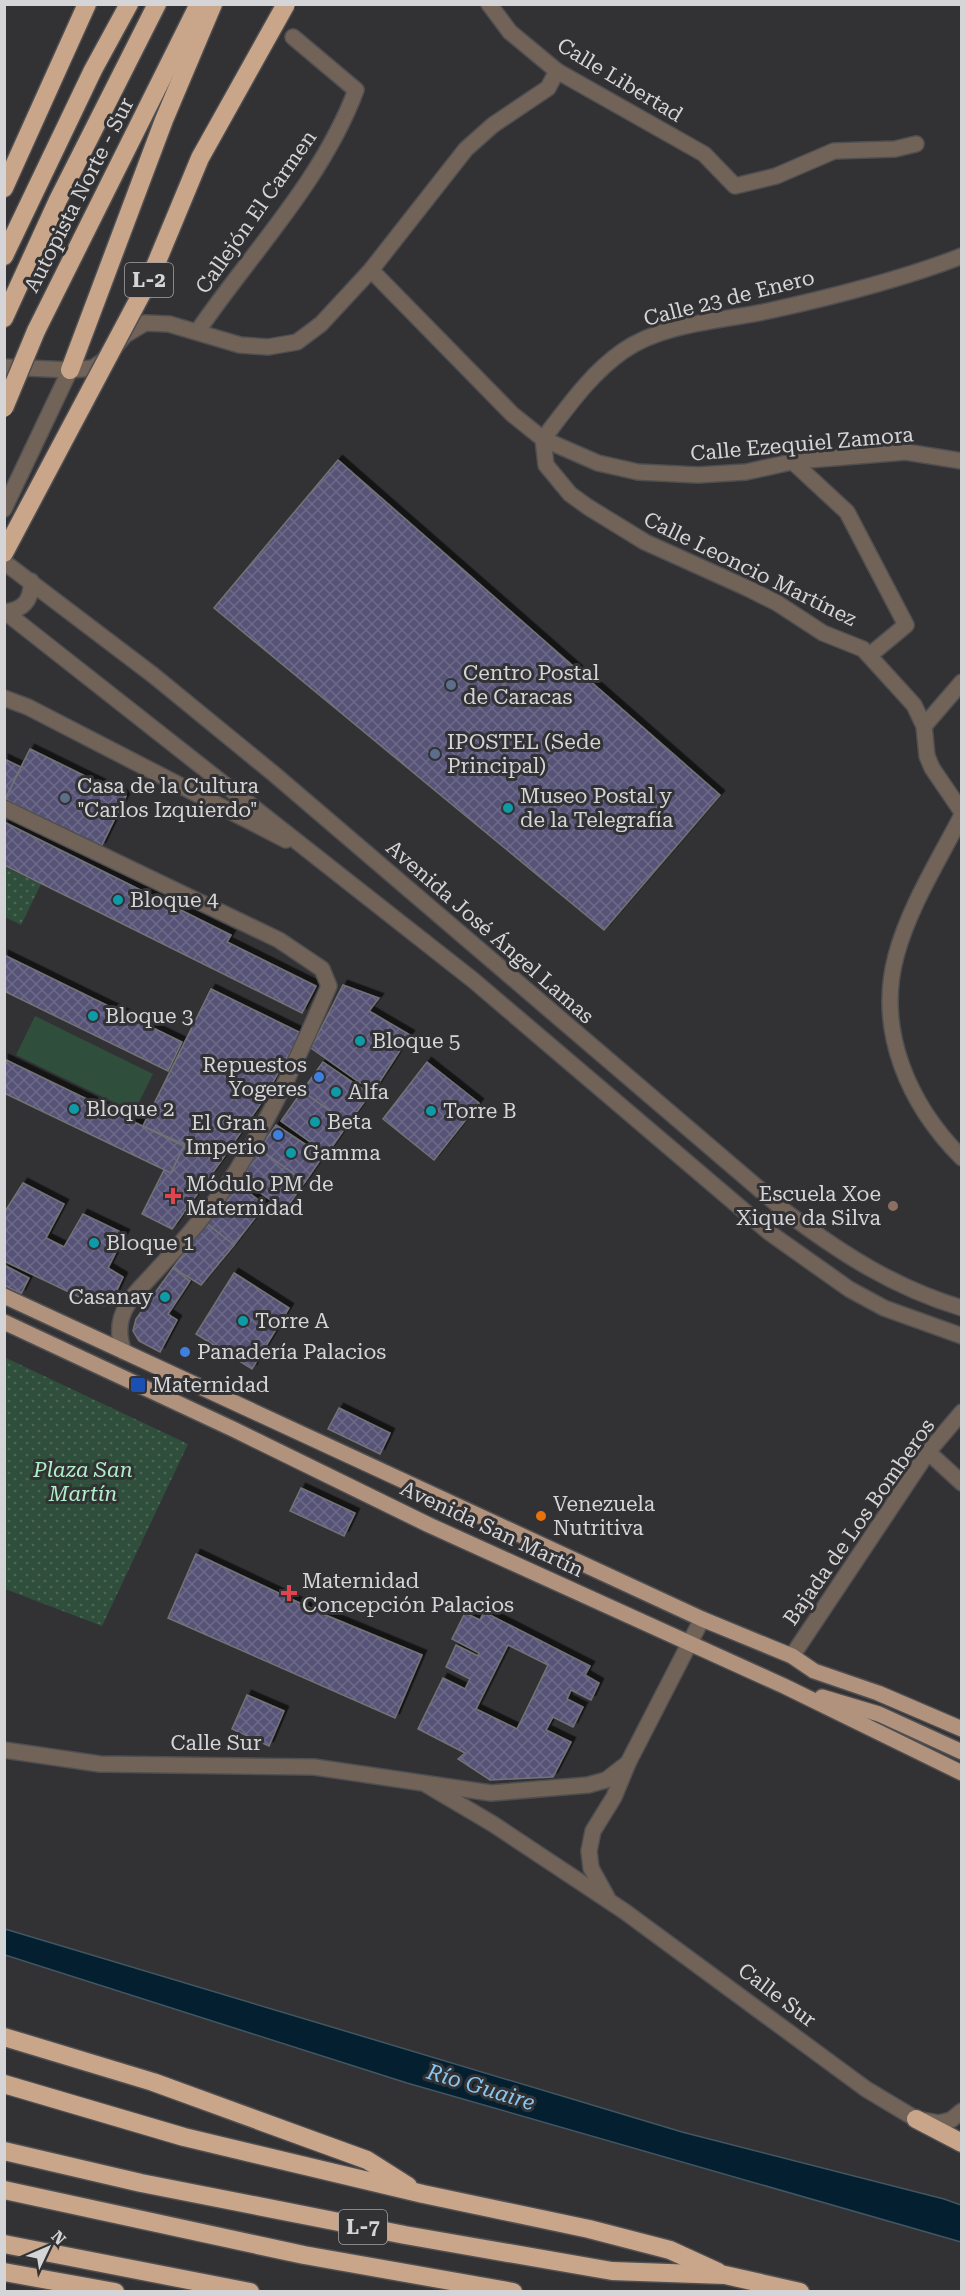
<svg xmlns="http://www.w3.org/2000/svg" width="966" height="2296" font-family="'Roboto Serif',serif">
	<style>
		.grass { fill: url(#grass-dots) }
		.pitch { fill: #2f4f3c }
		.water { fill: #042030; stroke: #435662; stroke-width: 1.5 }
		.building { fill: url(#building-cross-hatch); stroke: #737376; stroke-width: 1.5; fill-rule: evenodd; filter: url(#shadow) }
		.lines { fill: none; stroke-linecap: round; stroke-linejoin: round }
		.minor-casing { stroke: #4f4f52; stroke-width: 18 }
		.major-casing { stroke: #4f4f52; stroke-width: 18 }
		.highway-casing { stroke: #4f4f52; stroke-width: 21 }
		.minor { stroke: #726358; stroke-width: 15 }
		.major { stroke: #b1927c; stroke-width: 15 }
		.highway { stroke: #c9a58a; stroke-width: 18 }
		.highway-bridge-casing { stroke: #4f4f52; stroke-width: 21; stroke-linecap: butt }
		.highway-bridge { stroke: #c9a58a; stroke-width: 18 }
		.service-dot { fill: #5c6f8a; stroke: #323235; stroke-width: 2 }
		.culture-dot { fill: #0f9aa8; stroke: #323235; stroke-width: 2 }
		.shop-dot { fill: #3f7fe0; stroke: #323235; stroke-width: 2 }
		.health-dot { fill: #e0444e; stroke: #323235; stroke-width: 2 }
		.education-dot { fill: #8d6e63; stroke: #323235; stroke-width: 2 }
		.transit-dot { fill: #1a4fb4; stroke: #323235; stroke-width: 2 }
		.food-dot { fill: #e8710a; stroke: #323235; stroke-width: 2 }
		.labels { text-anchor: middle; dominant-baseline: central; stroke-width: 6; stroke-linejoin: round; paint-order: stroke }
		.shield { fill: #323235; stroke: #a4a4a6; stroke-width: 1.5 }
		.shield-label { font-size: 20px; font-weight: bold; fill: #d5d5d7 }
		.street-label { font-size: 21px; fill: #d5d5d7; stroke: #323235 }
		.poi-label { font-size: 21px; fill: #d5d5d7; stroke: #323235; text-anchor: start }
		.park-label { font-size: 21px; font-style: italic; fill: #aef0c8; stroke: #323235 }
		.water-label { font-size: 22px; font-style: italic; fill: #88c8f0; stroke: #323235 }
	</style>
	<defs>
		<pattern id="grass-dots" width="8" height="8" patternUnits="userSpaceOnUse" patternTransform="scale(1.5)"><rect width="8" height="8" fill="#2f4f3c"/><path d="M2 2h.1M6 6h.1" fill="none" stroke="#4c6757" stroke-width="1.8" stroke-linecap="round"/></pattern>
		<pattern id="building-cross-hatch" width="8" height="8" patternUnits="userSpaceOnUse" patternTransform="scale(1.5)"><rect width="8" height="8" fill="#565376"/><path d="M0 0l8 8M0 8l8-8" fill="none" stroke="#6d6b89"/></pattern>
		<filter id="shadow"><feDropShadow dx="4.5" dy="-4.5" stdDeviation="0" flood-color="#0009"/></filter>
	</defs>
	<rect width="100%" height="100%" fill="#323235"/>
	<g class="grass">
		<polygon points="4,867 41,884 21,925 5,917"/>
		<polygon points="4,1357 188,1444 102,1626 5,1589"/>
	</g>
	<polygon class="pitch" points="35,1016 153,1074 134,1112 16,1055"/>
	<polygon class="water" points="5,1929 682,2132 944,2199 961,2205 961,2242 407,2083 5,1955"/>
	<g class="building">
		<polygon points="338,460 720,795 604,930 214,608"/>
		<polygon points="30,749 126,796 101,847 5,799"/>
		<polygon points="4,759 21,767 5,799 4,799"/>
		<polygon points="4,822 231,935 227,942 316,986 302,1013 4,865"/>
		<polygon points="4,955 182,1042 168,1071 4,991"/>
		<polygon points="343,985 379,998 369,1011 410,1035 373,1092 311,1048"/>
		<polygon points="211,989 301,1033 261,1103 221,1161 143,1126"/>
		<polygon points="4,1059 184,1146 171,1173 4,1093"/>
		<polygon points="323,1062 370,1094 348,1124 302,1091"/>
		<polygon points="427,1062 479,1103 434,1160 383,1119"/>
		<polygon points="302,1091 348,1124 327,1154 281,1121"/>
		<polygon points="276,1125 323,1156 305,1182 259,1149"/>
		<polygon points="184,1146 221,1161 172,1229 142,1214 164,1170 171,1173"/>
		<polygon points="259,1149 305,1182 285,1210 239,1178"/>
		<polygon points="23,1183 64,1204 46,1238 64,1247 83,1214 125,1234 108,1268 123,1277 110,1305 98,1306 4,1261 4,1213"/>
		<polygon points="236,1183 265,1205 234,1245 206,1223"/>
		<polygon points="206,1223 234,1245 201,1285 173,1268"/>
		<polygon points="4,1265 29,1278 21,1294 4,1285"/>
		<polygon points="173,1268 190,1281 168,1314 177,1320 160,1352 139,1341 133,1331 136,1319"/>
		<polygon points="234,1273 289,1308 252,1369 196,1334"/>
		<polygon points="339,1408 390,1433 380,1454 328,1429"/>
		<polygon points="301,1488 355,1513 344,1536 290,1511"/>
		<polygon points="196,1554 323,1614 422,1655 395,1718 168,1618"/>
		<path d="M484 1612 590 1666 585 1675 599 1683 591 1700 571 1690 567 1699 583 1707 573 1727 553 1717 546 1730 571 1742 553 1777 490 1780 458 1759 465 1753 418 1729 443 1678 465 1689 470 1679 446 1667 456 1645 478 1656 479 1653 452 1639 465 1613 480 1620ZM508 1645 548 1665 517 1729 476 1709Z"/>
		<polygon points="247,1695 284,1711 269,1746 232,1729"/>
	</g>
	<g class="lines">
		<defs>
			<g id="minor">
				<polyline points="489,4 510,32 557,71 704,154 735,186 776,176 834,151 895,149 916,144"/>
				<polyline points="371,270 512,414 543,439 598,463 638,472 698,475 746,472 796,461 906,452 962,461"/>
				<path d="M197 332C251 253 322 181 356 90L293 37"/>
				<polyline points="4,367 70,370 93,368 104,360 125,335 145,323 169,324 240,345 268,347 297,342 321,324 371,270 466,149 493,125 548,88 557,71"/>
				<polyline points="543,439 546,465 570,494 588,507 645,542 747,588 777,603 823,633 863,649 914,705 924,726 927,756 932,768 962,812"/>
				<path d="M543 439C567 408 590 374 623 351 663 323 721 321 768 311 832 297 900 280 962 256"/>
				<polyline points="793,462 847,512 906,625 870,655"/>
				<polyline points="4,509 70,370"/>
				<path d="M4 562 153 675 274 774 786 1212C842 1254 895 1288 962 1308"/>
				<polyline points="4,611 473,980 770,1233 849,1289 884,1308 962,1336"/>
				<path d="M6 612C24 609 32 600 31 581"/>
				<polyline points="4,698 28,707 286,840"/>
				<polyline points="924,726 962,682"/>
				<path d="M4 808 279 940 322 969 329 986C302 1049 274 1111 237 1170 210 1212 175 1251 141 1287 122 1307 114 1326 124 1352"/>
				<path d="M962 815C939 860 909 907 896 956 876 1031 909 1105 962 1158"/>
				<polyline points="928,1452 962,1483"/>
				<polyline points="792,1656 928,1452 962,1412"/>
				<polyline points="4,1750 100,1764 314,1767 491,1793 588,1785 606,1780 628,1763"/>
				<polyline points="427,1785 493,1824 624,1911 866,2089 916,2119 939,2123 951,2120 962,2111"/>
				<polyline points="607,1897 591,1868 589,1851 593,1831 614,1797 628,1763 702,1619"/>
			</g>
			<g id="major">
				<polyline points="4,1296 702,1619 792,1656 814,1671 878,1693 962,1729"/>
				<polyline points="4,1322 235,1430 429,1525 784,1686 962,1773"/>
				<polyline points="822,1697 879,1714 962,1752"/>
			</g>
			<g id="highway">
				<polyline points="4,188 87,4"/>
				<polyline points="4,256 93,70 129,4"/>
				<polyline points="4,318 58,200 157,4"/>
				<polyline points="36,331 199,4"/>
				<polyline points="70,370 164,120 213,4"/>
				<polyline points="4,2037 153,2082 367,2160 408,2186"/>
				<polyline points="4,2084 184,2137 423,2194 589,2229 670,2250 718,2272"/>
				<polyline points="916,2119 962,2143"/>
				<polyline points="4,2151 141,2183 405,2235 612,2271 725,2275 800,2292"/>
				<polyline points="4,2190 304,2255 513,2292"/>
				<polyline points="4,2244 250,2292"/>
				<polyline points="4,2272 115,2292"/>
			</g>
		</defs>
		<use href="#minor" class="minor-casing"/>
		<use href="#major" class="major-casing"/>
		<use href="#highway" class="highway-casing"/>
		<use href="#minor" class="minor"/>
		<use href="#major" class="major"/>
		<use href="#highway" class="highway"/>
		<defs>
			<g id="highway-bridge">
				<polyline points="4,408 36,331"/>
				<polyline points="4,553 151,276 200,158 286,4"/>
			</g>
		</defs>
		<use href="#highway-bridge" class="highway-bridge-casing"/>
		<use href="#highway-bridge" class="highway-bridge"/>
	</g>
	<g class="service-dot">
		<circle cx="451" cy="685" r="6"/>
		<circle cx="435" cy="754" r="6"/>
		<circle cx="65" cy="798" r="6"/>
	</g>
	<g class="culture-dot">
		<circle cx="508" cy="808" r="6"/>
		<circle cx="118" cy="900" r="6"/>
		<circle cx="93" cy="1016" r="6"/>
		<circle cx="360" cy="1041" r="6"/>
		<circle cx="336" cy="1092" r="6"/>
		<circle cx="74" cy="1109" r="6"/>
		<circle cx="431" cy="1111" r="6"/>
		<circle cx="315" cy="1122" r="6"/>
		<circle cx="291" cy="1153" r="6"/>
		<circle cx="94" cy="1243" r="6"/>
		<circle cx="165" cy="1297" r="6"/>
		<circle cx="243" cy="1321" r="6"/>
	</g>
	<g class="shop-dot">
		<circle cx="319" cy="1077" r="6"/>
		<circle cx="278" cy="1135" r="6"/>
		<circle cx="185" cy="1352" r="6"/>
	</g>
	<g class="health-dot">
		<path d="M170 1187h6v6h6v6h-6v6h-6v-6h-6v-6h6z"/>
		<path d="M286 1584h6v6h6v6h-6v6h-6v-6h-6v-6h6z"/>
	</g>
	<circle class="education-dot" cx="893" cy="1206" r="6"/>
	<rect class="transit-dot" x="130" y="1377" width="16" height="16" rx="3"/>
	<circle class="food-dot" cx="541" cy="1516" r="6"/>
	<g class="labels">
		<g class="shield">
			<rect x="125" y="263" width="48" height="34" rx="4.5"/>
			<rect x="339" y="2210" width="48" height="34" rx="4.5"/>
		</g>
		<g class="shield-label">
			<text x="149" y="280">L-2</text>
			<text x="363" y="2227">L-7</text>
		</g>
		<g class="street-label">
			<text transform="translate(620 80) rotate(31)">Calle Libertad</text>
			<text transform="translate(79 195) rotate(-63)">Autopista Norte - Sur</text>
			<text transform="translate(256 212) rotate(-55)">Callejón El Carmen</text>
			<text transform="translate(729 298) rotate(-14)">Calle 23 de Enero</text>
			<text transform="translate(802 444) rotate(-5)">Calle Ezequiel Zamora</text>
			<text transform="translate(750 569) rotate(26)">Calle Leoncio Martínez</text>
			<text transform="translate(490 932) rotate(41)">Avenida José Ángel Lamas</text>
			<text transform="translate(859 1522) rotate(-55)">Bajada de Los Bomberos</text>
			<text transform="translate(492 1529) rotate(25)">Avenida San Martín</text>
			<text x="216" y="1743">Calle Sur</text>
			<text transform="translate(777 1995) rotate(37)">Calle Sur</text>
		</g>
		<g class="poi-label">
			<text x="463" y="673">Centro Postal<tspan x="463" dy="24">de Caracas</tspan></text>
			<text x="447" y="742">IPOSTEL (Sede<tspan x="447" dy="24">Principal)</tspan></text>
			<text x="77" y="786">Casa de la Cultura<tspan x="77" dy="24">"Carlos Izquierdo"</tspan></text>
			<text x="520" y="796">Museo Postal y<tspan x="520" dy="24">de la Telegrafía</tspan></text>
			<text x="130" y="900">Bloque 4</text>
			<text x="105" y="1016">Bloque 3</text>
			<text x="372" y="1041">Bloque 5</text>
			<text x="307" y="1065" text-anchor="end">Repuestos<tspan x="307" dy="24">Yogeres</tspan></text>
			<text x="348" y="1092">Alfa</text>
			<text x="86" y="1109">Bloque 2</text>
			<text x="443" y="1111">Torre B</text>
			<text x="327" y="1122">Beta</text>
			<text x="266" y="1123" text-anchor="end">El Gran<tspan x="266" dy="24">Imperio</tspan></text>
			<text x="303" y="1153">Gamma</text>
			<text x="186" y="1184">Módulo PM de<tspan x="186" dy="24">Maternidad</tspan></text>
			<text x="881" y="1194" text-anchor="end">Escuela Xoe<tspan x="881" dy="24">Xique da Silva</tspan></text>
			<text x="106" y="1243">Bloque 1</text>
			<text x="153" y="1297" text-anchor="end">Casanay</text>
			<text x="255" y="1321">Torre A</text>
			<text x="197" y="1352">Panadería Palacios</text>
			<text x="152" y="1385">Maternidad</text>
			<text x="553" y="1504">Venezuela<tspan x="553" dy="24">Nutritiva</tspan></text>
			<text x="302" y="1581">Maternidad<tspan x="302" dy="24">Concepción Palacios</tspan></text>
		</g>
		<g class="park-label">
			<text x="83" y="1470">Plaza San<tspan x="83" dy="24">Martín</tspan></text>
		</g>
		<g class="water-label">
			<text transform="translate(481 2087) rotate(17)">Río Guaire</text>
		</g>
	</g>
	<rect width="966" height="2296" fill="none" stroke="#d5d5d7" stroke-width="12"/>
	<g transform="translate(48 2248) rotate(46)" stroke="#323235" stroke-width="4.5" paint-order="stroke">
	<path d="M0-4.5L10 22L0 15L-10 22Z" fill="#d5d5d7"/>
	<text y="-9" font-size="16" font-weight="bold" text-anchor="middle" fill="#d5d5d7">N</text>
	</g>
</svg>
